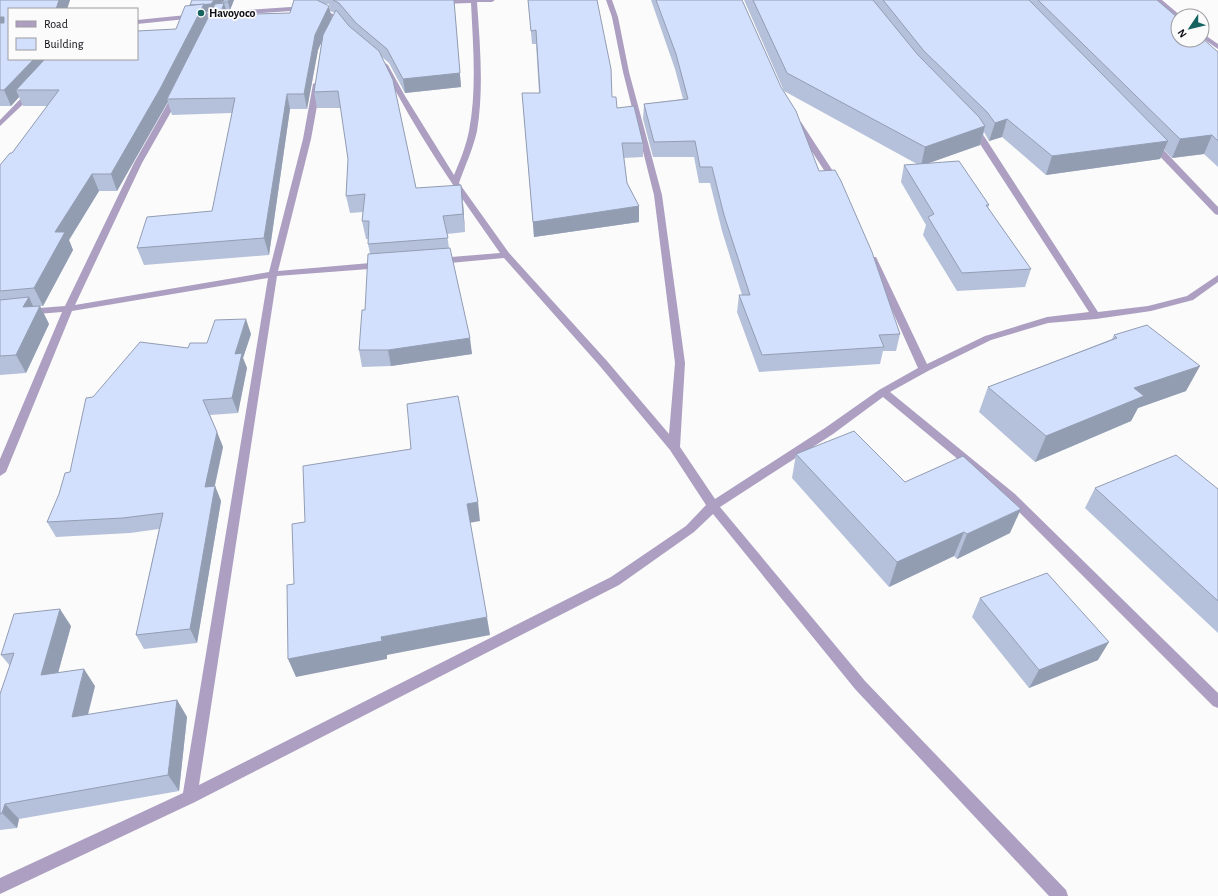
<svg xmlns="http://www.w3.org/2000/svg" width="1218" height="896" font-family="'Alegreya Sans',sans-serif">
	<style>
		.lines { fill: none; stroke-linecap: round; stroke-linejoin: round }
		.minor { fill: #ac9fc1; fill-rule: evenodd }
		.wall { fill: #b5c1da; fill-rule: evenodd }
		.shaded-wall { fill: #939db2 }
		.building { fill: #d2e0fe; stroke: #939db2 }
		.poi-dot { fill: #146361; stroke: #fbfbfb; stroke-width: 1.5 }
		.labels { text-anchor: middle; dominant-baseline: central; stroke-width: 3.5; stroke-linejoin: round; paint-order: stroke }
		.far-poi-label { font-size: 12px; font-weight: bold; fill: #0d0d15; stroke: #fbfbfb; text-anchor: start }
	</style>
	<rect width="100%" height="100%" fill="#fbfbfb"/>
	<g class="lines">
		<g class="minor">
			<polygon points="293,0 301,0 340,17 347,26 342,27 336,19 309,8 306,10 216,16 137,24 137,20 216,12 305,6"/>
			<path d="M495 0 492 2H477C480 45 484 89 477 131 473 149 465 166 459 183L509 253 607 361 669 434 675 363 654 195 623 72 612 17 606 0H612L618 17 629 72 662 195 685 363 680 447 715 499 825 428 879 390 918 368 869 259 870 257H876L877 259 927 364 985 336 1047 317 1089 312 969 127 970 125H976L982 133 1098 312 1148 306 1187 296 1218 275V282L1193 300 1151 311 1096 319 1048 323 991 340 928 371 890 392 1015 494 1218 693V708L1213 706 1007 500 883 397 833 434 720 507 865 681 1066 890 1068 896H1049L855 689 713 514 694 532 619 585 195 802 0 894V878L183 793 268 278 72 311 6 472 0 476V459L62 312 0 317V311L65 306 134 163 173 94 180 96 142 163 75 305 269 272 303 139 313 84 317 82 321 84 311 139 278 271 382 262 386 265 382 268 277 276 199 785 611 577 686 526 706 505 670 450 599 365 504 258 439 264 435 261 439 258 500 253C457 192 415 131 382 65L385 63 388 65 405 96 454 175C460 161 466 146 469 131 477 89 473 45 471 3L439 4 436 2 443 0Z"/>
			<polygon points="1155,0 1162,0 1181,16 1176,17"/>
			<polygon points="1202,33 1218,44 1218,49 1202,38"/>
			<polygon points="29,90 36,92 0,126 0,120"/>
			<polygon points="795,122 801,122 840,182 839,184 833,184 794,124"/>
			<polygon points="1150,142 1156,142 1218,207 1218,215 1215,214 1150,146"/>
		</g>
	</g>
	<g class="wall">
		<path d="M0 0H70L67 9H9V59L176 29 224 0 221 3H222V2L224 0H234L230 10H226L228 15 290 13 294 0H454L461 87 405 93 389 63 382 57 416 188 463 203 465 232 447 234 449 248 472 354 391 366 362 367 359 350 365 310 370 254 368 244V239H366L362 221 363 212 350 213 346 196 348 159 341 108H317L314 92 322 39 318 50 307 109H290L269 255 144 265 137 248 212 211 232 113 172 115 168 102 117 191H99L69 240 73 250 43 306H40L49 324 26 373 0 375V165L12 153 47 106H23L19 97 11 106H0ZM326 4H329L330 11 335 13 332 19ZM207 12H211L208 18Z"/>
		<polygon points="528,0 612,97 617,108 643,143 643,157 624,158 627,183 639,206 639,222 534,237 522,93 539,93 536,44 532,44"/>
		<polygon points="651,0 742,0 781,87 819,171 900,334 896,351 883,351 880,364 759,372 737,312 739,295 742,295 722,231 710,183 699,183 694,157 653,157 643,119 644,104 683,99 675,69"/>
		<polygon points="744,0 1157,0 1218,52 1218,167 1204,154 1172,158 1164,150 1160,159 1046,175 1002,137 989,141 984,132 980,145 928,163 989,205 988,208 1031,269 1025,287 957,291 923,235 926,225 901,182 904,165 917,164 784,91"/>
		<polygon points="251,334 243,358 247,368 238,413 210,415 223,447 215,486 221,501 197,643 144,649 136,635 159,529 130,533 56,537 47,522 70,472 93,397 188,348 207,343"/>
		<polygon points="1114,335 1186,391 1138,408 1131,421 1035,462 979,412 988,387 1112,339"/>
		<polygon points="796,454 905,482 1010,533 957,559 954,556 889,587 792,478"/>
		<polygon points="1095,488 1218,489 1218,633 1085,508"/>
		<polygon points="980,598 1098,660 1029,688 972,617"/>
		<polygon points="71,626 58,673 95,686 88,715 177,700 187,717 179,791 19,819 17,828 0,830 0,694 10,666 1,655"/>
	</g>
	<g class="shaded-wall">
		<polygon points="59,0 70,0 67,9 56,9"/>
		<polygon points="214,0 224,0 213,12 207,12 208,19 167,99 168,102 166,105 117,191 111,174 190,5"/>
		<polygon points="229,0 234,0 230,10 228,2"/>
		<polygon points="224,3 228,17 220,15"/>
		<polygon points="454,5 461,87 405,93 403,79"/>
		<polygon points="329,6 332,20 318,50 307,109 304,94 315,35"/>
		<polygon points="0,17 4,17 9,30 0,33"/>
		<polygon points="34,59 55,59 16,90 19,97 11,106 4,90"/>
		<polygon points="287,94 290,109 269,255 264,238"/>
		<polygon points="1007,119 1002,137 989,141 995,123"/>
		<polygon points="985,126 980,145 921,166 925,147"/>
		<polygon points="1212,135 1204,154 1172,158 1180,139"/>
		<polygon points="1168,141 1160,159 1046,175 1052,156"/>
		<polygon points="92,174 99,191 69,240 73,250 43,306 34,288 55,232"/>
		<polygon points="461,185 463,203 465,232 463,214"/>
		<polygon points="639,206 639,222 534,237 533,222"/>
		<polygon points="29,297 36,313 40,306 49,324 26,373 16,355 23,307"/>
		<polygon points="246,319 251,334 243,358 247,368 238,413 232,398 235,354"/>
		<polygon points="470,338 472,354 391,366 388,350"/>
		<polygon points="1200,366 1186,391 1138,408 1131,421 1035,462 1046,436 1134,388"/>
		<polygon points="217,432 223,447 211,502 205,487"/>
		<polygon points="215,486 221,501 197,643 190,629"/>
		<polygon points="478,502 480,521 469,523 467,504"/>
		<polygon points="1021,509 1010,533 957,559 967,534"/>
		<polygon points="964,532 954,556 889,587 897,562"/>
		<polygon points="60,609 71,626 53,691 41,675"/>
		<polygon points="487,617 490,635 387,655 387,659 296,677 288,659 381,637"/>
		<polygon points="1109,642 1098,660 1029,688 1039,670"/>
		<polygon points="84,669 95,686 83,733 72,717"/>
		<polygon points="177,700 187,717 179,791 168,775"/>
		<polygon points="5,804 19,819 17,828 2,813"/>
	</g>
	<g class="building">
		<polygon points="0,0 59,0 56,9 9,9 9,59 34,59 4,90 0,90 0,23 4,23 4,17 0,17"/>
		<polygon points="192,0 214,0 211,4 190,5"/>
		<polygon points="224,0 229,0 228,2 222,2"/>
		<polygon points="294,0 317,0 329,6 315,35 304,94 287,94 264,238 137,248 147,217 212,211 235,98 167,99 215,4 224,3 220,15 290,13"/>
		<polygon points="333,0 454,0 460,73 403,79 387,49 356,23 339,3"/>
		<polygon points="528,0 597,0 611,69 612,97 616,97 617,108 634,106 643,143 622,143 627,183 639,206 533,222 522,93 540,93 536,30 531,31"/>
		<polygon points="656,0 742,0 781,87 796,111 819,171 835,170 841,181 872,252 900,334 879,335 884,347 762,355 739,295 750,295 724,215 712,167 700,167 695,141 654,142 644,104 688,99 676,54"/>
		<polygon points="753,0 873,0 918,55 979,117 985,126 925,147 787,73"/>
		<polygon points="883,0 1029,0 1168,141 1052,156 1007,119 995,123 987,112 924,51"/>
		<polygon points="1038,0 1157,0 1178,18 1178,40 1202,40 1202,38 1218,52 1218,141 1212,135 1180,139"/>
		<polygon points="204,4 160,89 111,174 92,174 55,232 65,232 34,288 0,291 0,165 10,153 12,153 59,90 16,90 45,59 137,59 137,31 176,29 185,6"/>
		<polygon points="336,10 349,26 379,51 393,80 416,188 461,185 463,214 443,216 448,238 368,244 369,221 362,221 365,194 346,196 348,159 338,91 314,92 323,35"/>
		<polygon points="959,161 989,205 986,205 1031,269 962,273 928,217 934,214 904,165"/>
		<polygon points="450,248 470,338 388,350 359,350 362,310 365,310 368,254"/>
		<polygon points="29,297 23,307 40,306 16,355 0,356 0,300"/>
		<polygon points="246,319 235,354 242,353 232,398 203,400 217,432 205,487 215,486 190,629 136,635 163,513 123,518 47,522 59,494 65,473 70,472 86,398 93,397 140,342 188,348 190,343 207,343 215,320"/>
		<polygon points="1147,325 1200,366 1134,388 1144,396 1046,436 988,387 1117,338 1114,335"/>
		<polygon points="458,396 478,502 467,504 487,617 381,637 382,641 288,659 287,585 294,584 292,524 305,522 303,466 411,449 407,404"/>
		<polygon points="854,431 905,482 963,456 1021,509 967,534 964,532 897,562 796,454"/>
		<polygon points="1176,455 1218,489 1218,601 1095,488"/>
		<polygon points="1047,573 1109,642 1039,670 980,598"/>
		<polygon points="60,609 41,675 84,669 72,717 177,700 168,775 5,804 2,813 0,814 0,694 14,653 1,655 14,614"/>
	</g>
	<circle class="poi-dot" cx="201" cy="13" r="4"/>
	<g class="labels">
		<g class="far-poi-label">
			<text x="209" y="13">Havoyoco</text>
		</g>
	</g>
	<rect x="8" y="8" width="130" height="52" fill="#fbfbfb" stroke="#9c9c9f"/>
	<rect x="16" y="21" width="20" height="6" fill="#ac9fc1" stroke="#9c9c9f"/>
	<text x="44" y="28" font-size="12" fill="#0d0d15">Road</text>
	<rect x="16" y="38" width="20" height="12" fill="#d2e0fe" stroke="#9c9c9f"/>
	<text x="44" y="48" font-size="12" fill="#0d0d15">Building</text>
	<g transform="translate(1190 28) rotate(235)"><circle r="19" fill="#fbfbfb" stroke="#9c9c9f"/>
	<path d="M0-3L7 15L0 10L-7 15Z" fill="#146361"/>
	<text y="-6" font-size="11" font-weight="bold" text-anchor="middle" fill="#0d0d15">N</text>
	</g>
</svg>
